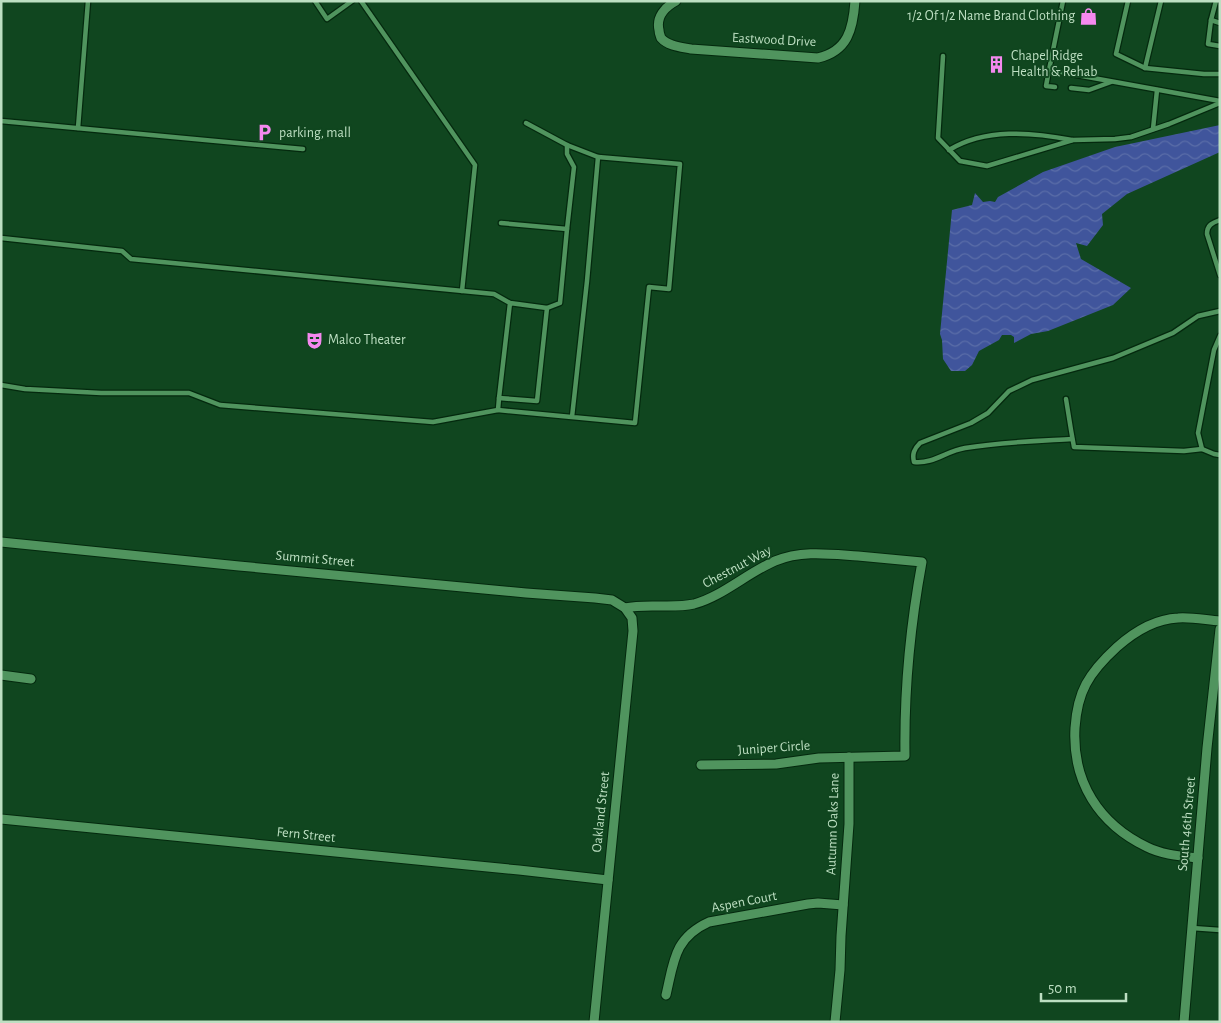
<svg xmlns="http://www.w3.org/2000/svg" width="1221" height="1023" font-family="'Alegreya Sans',sans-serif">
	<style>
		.water { fill: url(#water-waves) }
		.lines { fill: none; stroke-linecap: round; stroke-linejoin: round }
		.service-casing { stroke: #04290e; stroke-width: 7 }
		.minor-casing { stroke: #04290e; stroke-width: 11 }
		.service { stroke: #50945e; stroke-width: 4.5 }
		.minor { stroke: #50945e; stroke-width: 9 }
		.labels { text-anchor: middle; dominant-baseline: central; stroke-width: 4; stroke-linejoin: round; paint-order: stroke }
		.poi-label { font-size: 14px; fill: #bddfc2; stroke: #10461f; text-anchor: start }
		.street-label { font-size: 14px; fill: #bddfc2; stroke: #10461f }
	</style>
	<defs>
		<pattern id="water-waves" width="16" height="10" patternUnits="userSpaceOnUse" patternTransform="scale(1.25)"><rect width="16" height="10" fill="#40559c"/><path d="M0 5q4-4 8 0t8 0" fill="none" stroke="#5a6da8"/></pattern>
	</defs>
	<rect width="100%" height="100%" fill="#10461f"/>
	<polygon class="water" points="1220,125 1220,152 1127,194 1102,214 1103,225 1087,246 1076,243 1081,259 1131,288 1113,305 1048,331 1031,334 1014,343 1014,337 1011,335 1002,335 999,340 979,351 972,365 965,371 951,371 943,359 942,340 940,334 952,210 972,205 975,193 983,202 990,201 995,202 998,197 1043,172 1115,147"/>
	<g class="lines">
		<defs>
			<g id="service">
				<polyline points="315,1 327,19 352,1"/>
				<polyline points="361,1 475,165 462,291"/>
				<polyline points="1063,1 1049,70 1220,101"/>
				<polyline points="1128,1 1116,54 1145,68 1204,74 1220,74"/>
				<polyline points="1216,1 1211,20 1220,23"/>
				<polyline points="1211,20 1208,44 1220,46"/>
				<polyline points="943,56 938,138 960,161 987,166 1073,140 1115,139 1131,137 1169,124 1220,103"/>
				<polyline points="1145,68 1161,1"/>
				<polyline points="1049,70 1046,86 1055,87"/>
				<polyline points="1071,88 1089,90 1111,82"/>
				<polyline points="1,121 303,149"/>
				<polyline points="526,123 567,145 598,157"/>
				<polyline points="78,128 88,1"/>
				<polyline points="1153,129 1157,90"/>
				<path d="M949 150C985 128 1032 132 1072 140"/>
				<path d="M1220 220C1212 223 1207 225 1207 234L1220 275"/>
				<polyline points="501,223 567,229 574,167 567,154 567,145"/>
				<polyline points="1,238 122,251 131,259 494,294 510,303 547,308 537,401 499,398 510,303"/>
				<polyline points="547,308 560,303 567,229"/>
				<polyline points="1220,336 1214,350 1198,433 1202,449 1214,454 1220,455"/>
				<polyline points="1,385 25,389 101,393 189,393 220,405 433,422 498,410"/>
				<polyline points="499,398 498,410 635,423 649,287 669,289 680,164 598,157 587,281 572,417"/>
				<polyline points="1066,399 1071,430 1074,447 1184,451 1202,449"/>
				<path d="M1072 439C1037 441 1001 442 965 448 946 451 934 464 914 462 912 454 914 449 920 443L971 423 988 413 1009 391 1032 380 1113 358 1173 333 1198 316 1220 311"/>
				<polyline points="1192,928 1220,930"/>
			</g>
			<g id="minor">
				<path d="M676 1C665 7 656 17 659 30 659 33 660 35 661 38 668 46 681 47 691 49L818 58C848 51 853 29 855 1"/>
				<polyline points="1,542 239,566 526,593 595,598 612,600 625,608 632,618 633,631 594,1022"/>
				<path d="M625 608C648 603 671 609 694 604 723 596 747 573 775 561 802 550 829 554 858 556 879 558 901 560 922 562 910 627 904 691 905 756L819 758 776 764 701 765"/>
				<polyline points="1,675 31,679"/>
				<polyline points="1,819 519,870 608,880"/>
				<path d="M1198 858C1181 856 1163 855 1147 847 1099 824 1072 782 1075 728 1076 713 1079 697 1086 684 1094 669 1105 658 1117 647 1134 632 1155 619 1178 618 1192 617 1206 620 1220 621"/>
				<path d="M666 995C674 961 674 938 709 922L808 904 818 903 843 905"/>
				<polyline points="835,1022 840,970 841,936 849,824 849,757"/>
				<polyline points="1184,1022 1207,748 1220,629"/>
			</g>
		</defs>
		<use href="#service" class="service-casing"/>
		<use href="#minor" class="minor-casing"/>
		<use href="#service" class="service"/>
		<use href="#minor" class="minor"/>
	</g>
	<defs>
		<symbol id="shop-bare" viewBox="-9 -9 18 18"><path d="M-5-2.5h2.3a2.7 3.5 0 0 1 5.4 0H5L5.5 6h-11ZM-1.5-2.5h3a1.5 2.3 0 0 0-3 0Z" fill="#f589ef" stroke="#10461f" stroke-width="2.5" paint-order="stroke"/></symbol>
		<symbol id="building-bare" viewBox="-9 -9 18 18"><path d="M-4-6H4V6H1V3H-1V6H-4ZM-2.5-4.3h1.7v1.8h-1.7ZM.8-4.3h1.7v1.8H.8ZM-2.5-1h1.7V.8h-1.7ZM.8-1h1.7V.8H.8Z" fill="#f589ef" stroke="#10461f" stroke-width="2.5" paint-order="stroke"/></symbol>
		<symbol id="parking-bare" viewBox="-9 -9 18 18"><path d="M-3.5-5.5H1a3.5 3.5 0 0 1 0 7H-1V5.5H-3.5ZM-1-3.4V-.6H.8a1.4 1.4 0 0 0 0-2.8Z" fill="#f589ef" stroke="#10461f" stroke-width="2.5" paint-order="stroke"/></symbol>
		<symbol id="theatre-bare" viewBox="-9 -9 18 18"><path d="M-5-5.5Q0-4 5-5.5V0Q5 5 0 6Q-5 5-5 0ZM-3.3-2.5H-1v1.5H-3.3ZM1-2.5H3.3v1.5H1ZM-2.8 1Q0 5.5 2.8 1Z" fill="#f589ef" stroke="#10461f" stroke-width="2.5" paint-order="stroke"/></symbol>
	</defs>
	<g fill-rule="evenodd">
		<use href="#shop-bare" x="1076" y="4" width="25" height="25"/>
		<use href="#building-bare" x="984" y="52" width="25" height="25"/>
		<use href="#parking-bare" x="252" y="120" width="25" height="25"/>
		<use href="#theatre-bare" x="302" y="328" width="25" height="25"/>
	</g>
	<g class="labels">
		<g class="poi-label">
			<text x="1075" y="16" text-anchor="end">1/2 Of 1/2 Name Brand Clothing</text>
			<text x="1011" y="56">Chapel Ridge<tspan x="1011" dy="16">Health &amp; Rehab</tspan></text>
			<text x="279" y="133">parking, mall</text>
			<text x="328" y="340">Malco Theater</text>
		</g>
		<g class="street-label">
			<text transform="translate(774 40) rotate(3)">Eastwood Drive</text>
			<text transform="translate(315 559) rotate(5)">Summit Street</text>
			<text transform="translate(737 567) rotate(-28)">Chestnut Way</text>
			<text transform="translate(774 748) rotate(-4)">Juniper Circle</text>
			<text transform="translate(601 812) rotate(-84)">Oakland Street</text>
			<text transform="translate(833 824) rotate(-88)">Autumn Oaks Lane</text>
			<text transform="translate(1187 824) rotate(-85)">South 46th Street</text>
			<text transform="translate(306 835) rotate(6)">Fern Street</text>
			<text transform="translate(744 902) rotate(-11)">Aspen Court</text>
		</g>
	</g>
	<rect width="1221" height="1023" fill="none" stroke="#bddfc2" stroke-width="5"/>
	<path d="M1041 993v8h85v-8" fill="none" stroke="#bddfc2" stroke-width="2.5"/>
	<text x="1048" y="993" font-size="15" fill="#bddfc2" stroke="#10461f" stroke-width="4" paint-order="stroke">50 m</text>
</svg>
